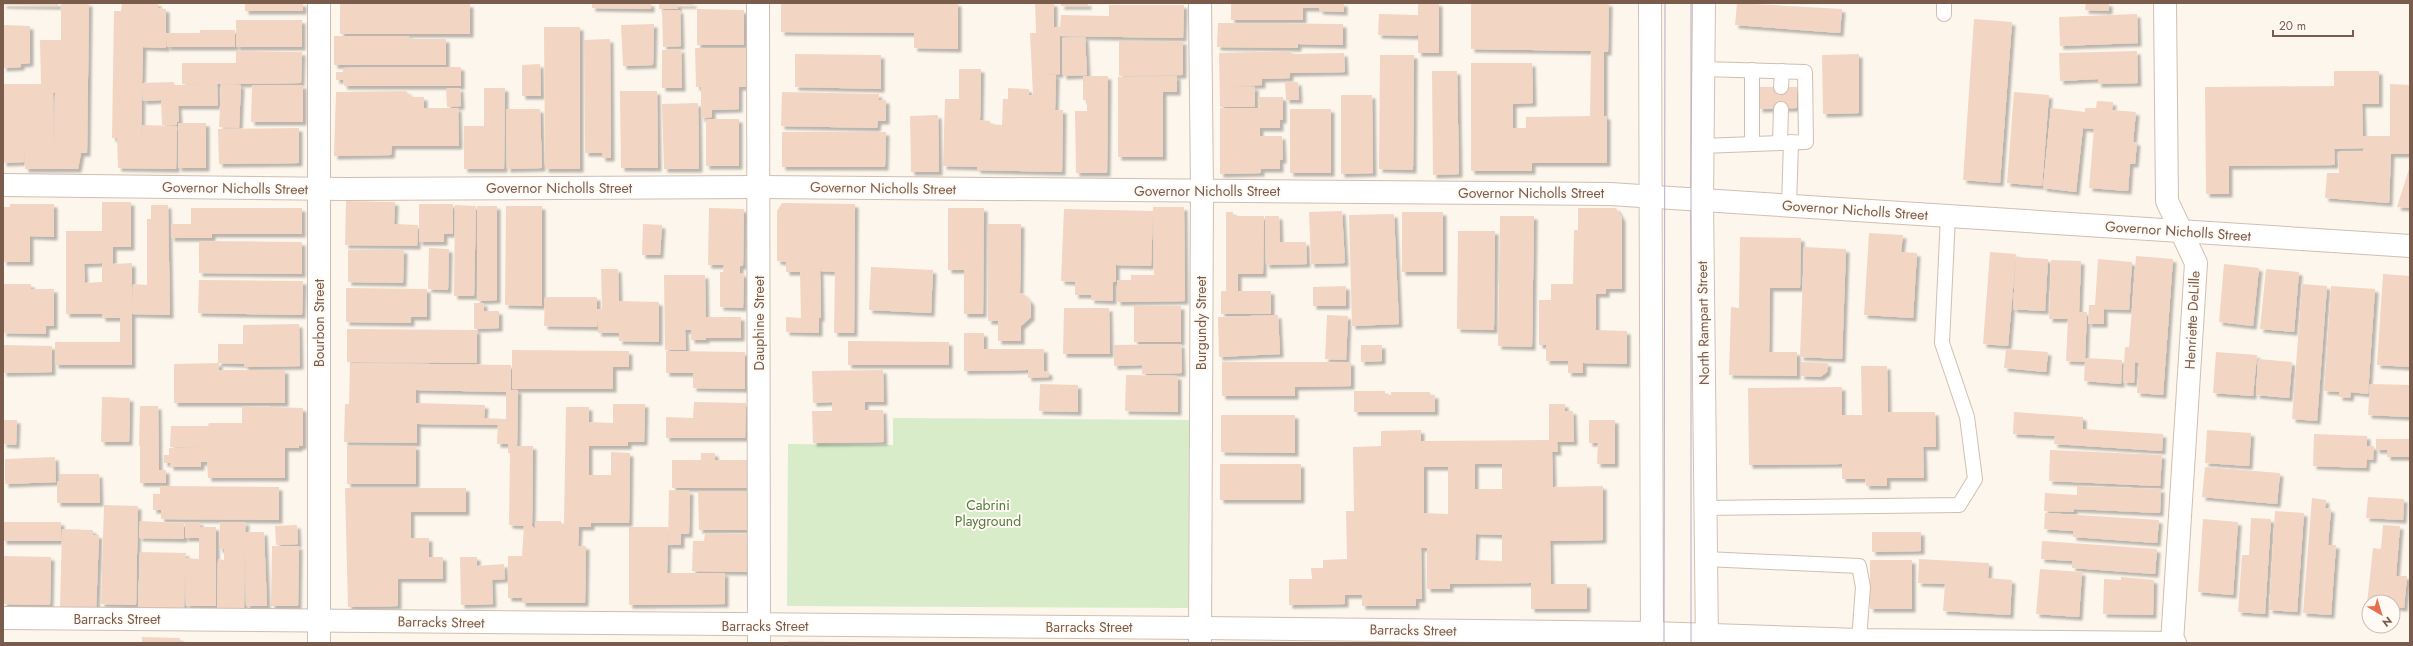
<svg xmlns="http://www.w3.org/2000/svg" width="2413" height="646" font-family="Jost,sans-serif">
	<style>
		.green { fill: #d8ecc9 }
		.building { fill: #f3d5c3; fill-rule: evenodd; filter: url(#shadow) }
		.lines { fill: none; stroke-linecap: round; stroke-linejoin: round }
		.lane-casing { stroke: #d1beb0; stroke-width: 16 }
		.street-casing { stroke: #d1beb0; stroke-width: 24 }
		.secondary-casing { stroke: #d6c0b0; stroke-width: 24 }
		.lane { stroke: #fff; stroke-width: 14 }
		.street { stroke: #fff; stroke-width: 22 }
		.secondary { stroke: #fff; stroke-width: 22 }
		.tram { stroke: #b9a8c9; stroke-width: 1 }
		.labels { text-anchor: middle; dominant-baseline: central; stroke-width: 4; stroke-linejoin: round; paint-order: stroke }
		.street-label { font-size: 14px; fill: #7a5c4d; stroke: #fffaf3 }
		.park-label { font-size: 14px; fill: #537a41; stroke: #fffaf3 }
	</style>
	<defs>
		<filter id="shadow"><feDropShadow dx="3.5" dy="3.5" stdDeviation="1" flood-color="#0004"/></filter>
	</defs>
	<rect width="100%" height="100%" fill="#fdf6ec"/>
	<polygon class="green" points="893,418 1189,420 1188,608 787,606 788,444 893,445"/>
	<g class="building">
		<polygon points="3,3 58,3 58,6 3,5"/>
		<path d="M61 3H89L87 153H81L78 169H25L24 144V162L3 163V84H41L40 40H61ZM53 93H59L55 94 54 150Z"/>
		<polygon points="122,3 158,3 158,8 166,9 166,48 143,47 142,83 174,82 174,85 209,84 182,84 182,63 236,63 236,51 302,52 301,83 217,84 218,106 178,106 179,122 177,121 177,125 162,125 161,100 143,101 142,87 141,144 142,125 177,126 176,169 118,168 117,138 112,138 114,11 121,11"/>
		<rect x="245" y="3" width="58" height="8"/>
		<polygon points="592,3 651,3 651,9 592,8"/>
		<polygon points="659,3 693,3 693,5 678,5 678,9 659,9"/>
		<polygon points="781,3 958,3 958,49 914,48 914,33 781,32"/>
		<polygon points="1035,3 1054,3 1054,27 1060,27 1061,15 1109,16 1109,5 1184,5 1183,38 1060,36 1060,74 1043,75 1056,75 1055,110 1063,110 1062,172 977,170 977,167 943,166 945,99 959,99 959,69 981,69 980,120 990,121 990,124 1002,125 1003,99 1008,99 1008,88 1029,89 1029,95 1033,95 1030,33 1036,33"/>
		<rect x="1061" y="3" width="27" height="3"/>
		<polygon points="1231,3 1344,3 1344,12 1320,11 1319,8 1303,8 1303,20 1231,20"/>
		<polygon points="1418,3 1439,3 1439,53 1418,53 1418,26 1417,36 1378,35 1379,14 1418,15"/>
		<polygon points="1471,3 1609,3 1608,52 1604,52 1604,116 1607,116 1607,163 1532,163 1532,171 1471,171 1471,63 1532,63 1533,103 1513,104 1513,128 1526,128 1526,117 1590,116 1591,51 1471,49"/>
		<polygon points="1737,3 1842,9 1840,33 1735,25"/>
		<polygon points="2086,3 2109,3 2109,11 2085,10"/>
		<rect x="340" y="4" width="130" height="30"/>
		<polygon points="697,9 744,10 744,45 697,45"/>
		<polygon points="662,10 680,10 681,46 663,47"/>
		<polygon points="2137,14 2138,43 2060,46 2059,17"/>
		<polygon points="1974,19 2012,22 2000,183 1963,180"/>
		<rect x="236" y="20" width="66" height="27"/>
		<polygon points="1218,23 1343,24 1343,45 1298,44 1298,48 1217,47"/>
		<polygon points="654,24 653,65 623,66 621,25"/>
		<polygon points="3,25 30,26 30,63 21,64 21,67 3,68"/>
		<polygon points="544,27 580,27 580,169 545,169"/>
		<polygon points="200,30 235,30 235,47 167,47 166,33 200,33"/>
		<polygon points="334,36 409,36 409,39 446,39 446,65 334,65"/>
		<polygon points="1085,37 1087,75 1063,76 1062,38"/>
		<polygon points="610,39 611,158 602,158 602,153 585,153 584,40"/>
		<polygon points="1119,41 1183,41 1183,75 1119,76"/>
		<polygon points="695,48 746,48 747,87 739,87 739,109 712,110 712,117 701,118 701,87 696,87"/>
		<polygon points="681,49 682,88 662,88 662,50"/>
		<polygon points="1291,51 1292,54 1344,53 1345,72 1290,73 1290,78 1262,79 1262,85 1232,86 1255,87 1255,107 1220,107 1219,53"/>
		<polygon points="2137,51 2138,83 2098,84 2098,79 2060,81 2059,53"/>
		<polygon points="795,54 881,55 881,89 795,87"/>
		<polygon points="1859,54 1859,113 1823,114 1822,55"/>
		<polygon points="1380,55 1414,55 1413,170 1379,169"/>
		<polygon points="540,64 541,96 522,96 522,65"/>
		<polygon points="461,67 461,86 344,86 343,80 336,80 336,72 343,72 343,68"/>
		<polygon points="1432,71 1457,71 1459,174 1433,175"/>
		<polygon points="2334,71 2379,71 2379,104 2362,104 2363,136 2390,136 2390,84 2410,85 2410,154 2391,154 2389,203 2325,198 2327,173 2339,173 2338,152 2363,151 2363,148 2334,149 2335,165 2229,166 2229,194 2206,194 2205,87 2334,86"/>
		<polygon points="1083,76 1108,76 1107,173 1076,173 1075,111 1087,111 1087,100 1083,100"/>
		<polygon points="1177,76 1177,92 1163,92 1163,157 1118,157 1118,77"/>
		<polygon points="1285,82 1298,82 1299,100 1286,100"/>
		<polygon points="221,84 241,85 239,128 219,127"/>
		<polygon points="252,85 303,85 303,122 251,122"/>
		<polygon points="1760,87 1797,87 1797,108 1759,109"/>
		<polygon points="460,88 461,106 447,107 446,89"/>
		<polygon points="484,88 505,88 504,169 464,169 464,126 484,126"/>
		<polygon points="406,91 412,97 424,97 424,108 458,108 459,146 392,146 391,155 334,156 336,92"/>
		<polygon points="620,91 657,91 658,168 621,168"/>
		<polygon points="782,92 879,94 878,100 886,100 886,121 878,121 877,128 781,126"/>
		<polygon points="2014,92 2049,95 2042,186 2007,183"/>
		<polygon points="1341,95 1372,95 1373,173 1341,174"/>
		<polygon points="1258,97 1283,97 1283,120 1280,120 1280,128 1260,128 1260,136 1282,136 1283,160 1280,160 1280,169 1261,169 1261,173 1220,174 1220,108 1260,108"/>
		<polygon points="2097,101 2113,102 2112,110 2136,112 2133,142 2137,142 2135,164 2130,164 2128,191 2089,188 2094,129 2083,128 2076,192 2043,188 2051,108 2085,112 2085,108 2096,108"/>
		<polygon points="698,103 699,169 664,169 662,104"/>
		<polygon points="506,109 540,109 542,168 507,169"/>
		<rect x="1290" y="109" width="41" height="64"/>
		<polygon points="938,115 939,172 911,172 910,116"/>
		<rect x="706" y="119" width="33" height="47"/>
		<rect x="178" y="123" width="28" height="45"/>
		<polygon points="299,128 299,163 219,164 218,129"/>
		<polygon points="782,132 886,132 885,167 782,167"/>
		<polygon points="2410,166 2410,208 2397,207"/>
		<polygon points="346,201 395,202 394,224 418,225 417,246 345,245"/>
		<path d="M102 202H131V247H113V264L132 263V311L133 284 147 285V219H151V205H168L170 315 132 314V365H55V342H120V318H102V314H66V231H102ZM102 263V282L85 283 84 264Z"/>
		<polygon points="782,203 855,204 854,333 834,333 835,272 820,271 821,318 819,318 819,333 786,332 786,317 801,318 800,272 786,272 786,262 777,261 777,211"/>
		<polygon points="10,204 54,204 54,237 30,236 30,262 3,262 3,207 10,207"/>
		<polygon points="419,204 453,204 453,234 444,234 444,242 419,242"/>
		<polygon points="455,205 476,206 474,296 454,296"/>
		<polygon points="477,206 497,206 497,300 477,301"/>
		<polygon points="506,206 542,206 542,306 505,305"/>
		<polygon points="1153,207 1184,207 1185,301 1117,302 1117,280 1131,280 1131,275 1154,275 1153,215 1151,266 1116,265 1116,282 1113,282 1113,301 1091,300 1091,295 1075,295 1075,282 1061,281 1064,209 1153,211"/>
		<polygon points="191,208 302,208 302,234 212,234 212,238 171,238 171,224 191,224"/>
		<polygon points="709,208 744,209 743,266 740,266 740,274 744,273 743,308 720,307 720,272 723,272 724,265 708,265"/>
		<polygon points="948,208 984,208 983,314 964,314 964,270 948,270"/>
		<polygon points="1578,208 1616,208 1622,218 1622,289 1606,289 1606,294 1596,294 1596,330 1627,331 1627,364 1583,363 1583,373 1568,373 1568,361 1546,361 1546,345 1539,345 1539,300 1551,300 1551,284 1573,284 1574,230 1578,230"/>
		<polygon points="1342,211 1345,263 1311,264 1309,212"/>
		<polygon points="1226,212 1233,212 1233,216 1264,216 1263,274 1238,274 1238,291 1271,291 1271,314 1221,314 1221,291 1226,291"/>
		<rect x="1402" y="212" width="41" height="60"/>
		<polygon points="1394,214 1399,324 1352,326 1349,215"/>
		<polygon points="1265,216 1279,216 1280,242 1306,242 1307,264 1266,265"/>
		<polygon points="1500,216 1534,216 1532,347 1498,346"/>
		<polygon points="643,224 662,225 660,255 642,255"/>
		<polygon points="988,224 1021,224 1020,293 1023,293 1031,302 1031,317 1021,326 1021,341 998,341 998,321 988,321"/>
		<polygon points="1458,231 1495,231 1494,330 1457,329"/>
		<polygon points="1869,233 1903,235 1901,252 1917,253 1913,318 1864,315"/>
		<polygon points="1740,237 1801,238 1800,288 1770,288 1769,352 1797,352 1797,376 1729,375 1731,307 1739,308"/>
		<polygon points="199,241 302,242 302,274 199,273"/>
		<polygon points="1804,247 1846,249 1842,359 1800,357"/>
		<polygon points="429,248 449,249 448,290 428,289"/>
		<polygon points="348,250 404,250 403,283 348,282"/>
		<polygon points="1990,252 2016,254 2008,346 1983,344"/>
		<polygon points="2136,256 2173,259 2163,395 2137,393 2139,363 2135,362 2134,383 2123,382 2125,347 2129,347"/>
		<polygon points="2016,257 2048,259 2045,311 2013,309"/>
		<polygon points="2098,259 2132,262 2129,310 2104,309 2104,324 2088,324 2089,305 2095,305"/>
		<polygon points="2051,260 2081,261 2079,312 2087,312 2085,358 2122,360 2121,384 2084,381 2085,362 2066,361 2068,319 2049,319"/>
		<polygon points="2224,264 2259,268 2253,326 2219,322"/>
		<polygon points="871,267 933,270 931,313 869,310"/>
		<polygon points="601,269 618,269 619,301 659,302 659,342 619,341 619,333 598,333 598,313 597,327 544,326 545,297 597,297 597,309 602,309"/>
		<polygon points="2266,269 2299,272 2294,332 2260,329"/>
		<polygon points="2383,274 2410,276 2410,367 2377,365"/>
		<polygon points="664,275 705,275 706,340 691,340 691,330 685,330 686,350 665,350"/>
		<polygon points="199,280 303,281 302,315 198,313"/>
		<polygon points="3,284 31,284 31,289 54,289 54,326 46,326 46,334 3,333"/>
		<polygon points="2302,284 2327,286 2317,421 2292,419"/>
		<polygon points="1346,286 1346,306 1313,306 1313,287"/>
		<polygon points="2331,286 2375,289 2368,394 2351,392 2350,398 2339,397 2339,392 2324,391"/>
		<polygon points="346,288 427,289 427,317 411,317 411,323 346,322"/>
		<polygon points="474,303 484,303 484,311 499,311 499,328 474,329"/>
		<rect x="1134" y="306" width="47" height="36"/>
		<polygon points="1064,308 1109,308 1110,354 1063,354"/>
		<polygon points="1278,315 1280,354 1219,357 1218,317"/>
		<polygon points="1327,315 1348,316 1346,360 1325,359"/>
		<rect x="706" y="317" width="35" height="21"/>
		<polygon points="299,324 300,366 245,367 244,364 218,363 218,344 243,344 243,325"/>
		<polygon points="347,329 477,330 477,363 347,362"/>
		<polygon points="964,333 984,333 984,349 1044,349 1044,371 1049,372 1049,377 1028,378 1028,370 964,371"/>
		<polygon points="848,341 949,342 949,365 848,365"/>
		<polygon points="1181,344 1182,373 1142,374 1142,365 1114,366 1114,345"/>
		<polygon points="3,345 52,346 52,372 3,373"/>
		<polygon points="1361,345 1382,345 1382,361 1361,362"/>
		<polygon points="2006,349 2048,352 2046,372 2004,368"/>
		<polygon points="512,350 629,351 629,367 613,367 613,389 512,389"/>
		<polygon points="666,351 745,352 745,389 693,388 693,373 666,373"/>
		<polygon points="2216,352 2257,355 2253,396 2213,393"/>
		<polygon points="2258,359 2292,362 2289,398 2256,395"/>
		<polygon points="1222,362 1351,362 1351,386 1295,387 1295,396 1222,396"/>
		<polygon points="1801,362 1828,363 1827,372 1820,377 1801,376"/>
		<polygon points="219,363 219,370 285,370 285,403 174,403 174,364"/>
		<path d="M350 363 511 365V390H518L517 446H533L532 526 535 529V521H561V523L564 524 566 407H589V422L613 423V404H645L644 442H628V446H589V475H611V452L630 453 629 523H591V527H579L578 546H586L585 603H522V598H508V556H522L524 526 509 525 510 453H508V444H497L498 425 417 424V443L344 442 345 404H349ZM416 390 506 392V419L484 418 485 405 416 403Z"/>
		<polygon points="1861,366 1887,366 1888,412 1935,412 1936,447 1923,447 1924,478 1887,478 1887,486 1866,486 1865,479 1842,479 1842,464 1749,465 1748,388 1842,387 1842,415 1862,415"/>
		<polygon points="883,370 884,402 865,402 865,410 883,410 884,442 813,443 812,411 832,411 832,402 813,403 812,371"/>
		<polygon points="1126,375 1178,376 1178,412 1125,411"/>
		<polygon points="1040,384 1078,385 1078,412 1039,411"/>
		<polygon points="2370,384 2410,385 2409,417 2368,415"/>
		<polygon points="1354,391 1385,391 1385,395 1391,395 1391,392 1430,392 1430,395 1435,395 1435,412 1354,412"/>
		<polygon points="102,397 130,398 129,442 101,442"/>
		<polygon points="694,402 746,403 745,438 666,438 666,417 693,418"/>
		<path d="M1549 404H1565V411H1573L1574 442H1557L1558 452H1552L1553 487 1603 486V540L1550 541 1551 584H1587V609H1531V583L1450 584V589H1427V548H1421L1422 599H1416V606H1362V595H1345V604L1289 605V579H1312L1311 568H1323V560L1347 559 1346 511H1354L1353 447 1381 446V431L1421 430V441L1549 440ZM1475 464H1502V489H1475ZM1424 467H1448V514L1424 513ZM1476 534 1502 535V561L1475 560Z"/>
		<polygon points="140,406 158,406 159,470 166,470 166,483 140,483 140,446 149,446 139,446"/>
		<polygon points="242,406 303,408 303,446 299,446 299,448 285,448 285,478 208,478 207,462 201,462 201,467 170,467 170,463 164,463 164,455 169,455 169,448 204,448 170,447 171,426 208,426 209,423 242,423"/>
		<polygon points="2014,412 2083,417 2083,429 2163,434 2162,451 2054,444 2055,436 2013,434"/>
		<polygon points="1221,415 1295,415 1295,453 1221,452"/>
		<polygon points="3,420 17,420 16,445 3,444"/>
		<polygon points="1589,420 1615,420 1615,464 1597,464 1598,443 1589,443"/>
		<polygon points="2207,430 2251,433 2249,466 2205,463"/>
		<polygon points="2314,434 2367,436 2367,446 2374,446 2373,460 2367,459 2366,468 2313,466"/>
		<polygon points="2376,439 2409,439 2409,457 2387,457 2387,450 2376,450"/>
		<rect x="347" y="446" width="69" height="38"/>
		<polygon points="2050,450 2162,455 2160,486 2049,481"/>
		<polygon points="701,453 715,453 715,460 753,460 753,488 672,488 672,460 701,460"/>
		<polygon points="55,457 56,482 5,484 5,459"/>
		<rect x="1220" y="464" width="81" height="36"/>
		<polygon points="2205,467 2280,473 2277,504 2202,497"/>
		<polygon points="60,474 99,474 100,503 57,503 57,481 60,481"/>
		<polygon points="160,486 279,487 279,520 161,519 161,510 153,510 153,494 160,494"/>
		<polygon points="2077,486 2161,489 2160,513 2074,509 2074,512 2044,511 2045,493 2077,495"/>
		<polygon points="345,488 466,488 466,512 411,512 411,538 429,538 429,557 443,557 443,579 398,579 398,606 348,607"/>
		<polygon points="669,490 690,491 689,534 681,534 681,545 668,545"/>
		<polygon points="698,491 752,491 752,530 699,530"/>
		<polygon points="2368,497 2404,499 2403,520 2366,518"/>
		<polygon points="2312,498 2326,500 2325,508 2331,509 2328,545 2336,545 2331,615 2303,613"/>
		<polygon points="104,505 138,506 136,605 101,604"/>
		<polygon points="2275,511 2304,513 2297,612 2269,610"/>
		<polygon points="2045,513 2159,520 2157,543 2073,537 2073,531 2044,529"/>
		<polygon points="2251,518 2271,519 2265,614 2238,612 2242,555 2249,555"/>
		<polygon points="2203,519 2238,522 2233,595 2198,592"/>
		<polygon points="140,521 184,523 184,539 139,538"/>
		<rect x="3" y="522" width="58" height="19"/>
		<polygon points="185,522 200,522 200,527 216,527 216,606 186,606 185,570 184,608 138,607 140,552 186,553 185,558 199,559 199,538 185,538"/>
		<polygon points="220,522 246,522 245,532 264,532 267,606 246,606 245,544 244,609 217,608 218,559 224,560 224,549 219,549"/>
		<polygon points="297,525 298,544 276,545 275,526"/>
		<polygon points="2383,525 2400,526 2396,576 2407,576 2404,608 2393,607 2393,602 2369,602 2367,604 2373,548 2381,549"/>
		<polygon points="629,527 668,527 667,573 725,573 725,604 629,605"/>
		<polygon points="62,529 93,530 93,535 99,535 96,612 60,609"/>
		<polygon points="1872,532 1921,532 1921,551 1872,552"/>
		<polygon points="705,533 752,534 751,572 692,571 693,541 704,541"/>
		<polygon points="2042,541 2157,549 2155,574 2072,568 2072,561 2041,559"/>
		<polygon points="272,546 299,546 298,606 271,606"/>
		<polygon points="3,556 51,557 50,605 3,604"/>
		<polygon points="460,557 477,557 477,566 504,564 505,579 492,580 493,604 461,605"/>
		<polygon points="1919,559 1989,563 1988,578 2012,580 2010,615 1943,611 1945,584 1918,583"/>
		<rect x="1870" y="560" width="42" height="49"/>
		<polygon points="2040,569 2082,572 2079,617 2036,614"/>
		<polygon points="2121,577 2154,580 2153,615 2103,614 2104,579 2121,580"/>
		<polygon points="142,637 180,638 180,643 142,643"/>
		<polygon points="789,641 855,642 855,643 786,643"/>
	</g>
	<g class="lines">
		<defs>
			<g id="lane">
				<polyline points="1944,14 1944,3"/>
				<polyline points="1781,87 1782,71"/>
				<polyline points="1780,143 1781,109"/>
				<polyline points="1752,144 1752,70"/>
				<polyline points="1702,146 1806,142 1805,72 1703,69"/>
				<polyline points="1789,206 1791,142"/>
				<polyline points="1705,508 1959,505 1975,479 1967,417 1942,343 1948,216"/>
				<polyline points="1706,559 1859,566 1863,587 1859,640"/>
			</g>
			<g id="street">
				<polyline points="319,3 319,643"/>
				<polyline points="758,3 759,643"/>
				<polyline points="1200,3 1202,191 1200,642"/>
				<polyline points="2165,3 2167,201 2196,263 2172,643"/>
				<polyline points="3,185 344,189 758,187 1610,194 2410,246"/>
				<polyline points="3,618 1200,628 1652,633 1859,640 2175,643"/>
			</g>
			<g id="secondary">
				<polyline points="1650,3 1652,643"/>
				<polyline points="1704,3 1702,200 1707,643"/>
			</g>
		</defs>
		<use href="#lane" class="lane-casing"/>
		<use href="#street" class="street-casing"/>
		<use href="#secondary" class="secondary-casing"/>
		<use href="#lane" class="lane"/>
		<use href="#street" class="street"/>
		<use href="#secondary" class="secondary"/>
		<g class="tram">
			<polyline points="1691,3 1691,643"/>
			<polyline points="1664,643 1665,3"/>
		</g>
	</g>
	<g class="labels">
		<g class="street-label">
			<text transform="translate(235 188) rotate(1)">Governor Nicholls Street</text>
			<text x="559" y="188">Governor Nicholls Street</text>
			<text transform="translate(883 188) rotate(1)">Governor Nicholls Street</text>
			<text x="1207" y="191">Governor Nicholls Street</text>
			<text x="1531" y="193">Governor Nicholls Street</text>
			<text transform="translate(1855 210) rotate(4)">Governor Nicholls Street</text>
			<text transform="translate(2178 231) rotate(4)">Governor Nicholls Street</text>
			<text transform="translate(2192 320) rotate(-87)">Henriette DeLille</text>
			<text transform="translate(319 323) rotate(-90)">Bourbon Street</text>
			<text transform="translate(759 323) rotate(-90)">Dauphine Street</text>
			<text transform="translate(1201 323) rotate(-90)">Burgundy Street</text>
			<text transform="translate(1703 323) rotate(-91)">North Rampart Street</text>
			<text x="117" y="619">Barracks Street</text>
			<text transform="translate(441 622) rotate(1)">Barracks Street</text>
			<text x="765" y="626">Barracks Street</text>
			<text x="1089" y="627">Barracks Street</text>
			<text transform="translate(1413 630) rotate(1)">Barracks Street</text>
		</g>
		<g class="park-label">
			<text x="988" y="505">Cabrini<tspan x="988" dy="16">Playground</tspan></text>
		</g>
	</g>
	<rect width="2413" height="646" fill="none" stroke="#7a5c4d" stroke-width="8"/>
	<g transform="translate(2381 614) rotate(142)"><circle r="19" fill="#fffaf3" stroke="#cabbb1"/>
	<path d="M0-3L7 15L0 10L-7 15Z" fill="#e76f51"/>
	<text y="-6" font-size="11" font-weight="bold" text-anchor="middle" fill="#7a5c4d">N</text>
	</g>
	<path d="M2273 30v6h80v-6" fill="none" stroke="#7a5c4d" stroke-width="2"/>
	<text x="2279" y="30" font-size="12" fill="#7a5c4d" stroke="#fffaf3" stroke-width="3" paint-order="stroke">20 m</text>
</svg>
